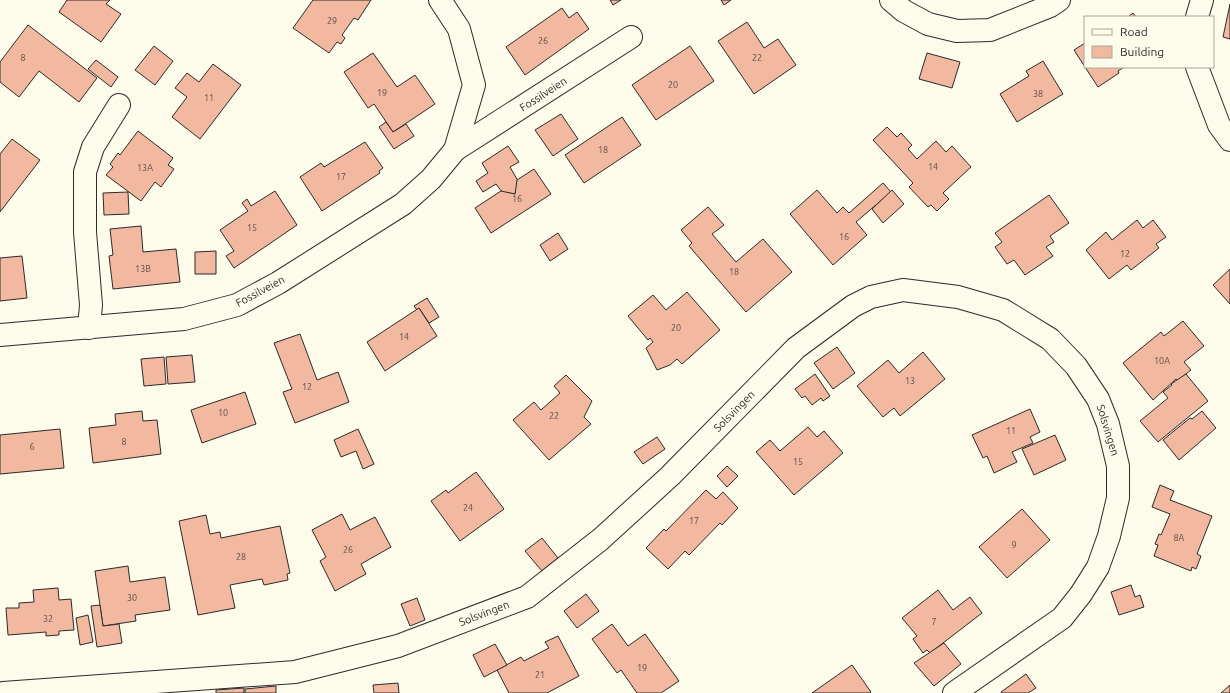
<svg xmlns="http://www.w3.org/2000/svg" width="1230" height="693" font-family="Ubuntu,sans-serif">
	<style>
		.building { fill: #f2b8a0; stroke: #2b2b2b }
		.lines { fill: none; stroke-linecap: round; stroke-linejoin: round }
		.minor-casing { stroke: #2b2b2b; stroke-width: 24 }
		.minor { stroke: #fdfbea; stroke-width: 22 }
		.labels { text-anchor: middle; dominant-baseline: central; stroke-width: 3; stroke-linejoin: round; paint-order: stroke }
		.number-label { font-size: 9px; fill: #5d4e48 }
		.street-label { font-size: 11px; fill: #2b2b2b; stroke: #fdfbea }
	</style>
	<rect width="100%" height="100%" fill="#fdfbea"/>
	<g class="building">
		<polygon points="67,0 110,0 106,4 121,14 101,42 59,12"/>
		<polygon points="313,0 371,0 358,20 354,18 342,35 345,38 341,44 337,42 329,53 293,28"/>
		<polygon points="610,0 621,0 613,5"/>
		<polygon points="721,0 731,0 724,5"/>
		<polygon points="1230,4 1230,39 1223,37"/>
		<polygon points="562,8 569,18 577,12 589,29 525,75 506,47"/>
		<polygon points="1133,13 1136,17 1128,17"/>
		<polygon points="747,22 764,48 778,39 796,65 754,94 718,41"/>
		<polygon points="28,25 97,78 79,102 39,71 19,97 0,82 0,62"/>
		<polygon points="1085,43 1085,67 1074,50"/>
		<polygon points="154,46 173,61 155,85 135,70"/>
		<polygon points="690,46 714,81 656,120 632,85"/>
		<polygon points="373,53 397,87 415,75 435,104 393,132 374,104 368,108 344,72"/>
		<polygon points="927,53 960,62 952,88 919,79"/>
		<polygon points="96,60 118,77 111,87 88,69"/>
		<polygon points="1043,61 1063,94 1017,122 1000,94 1029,76 1026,71"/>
		<polygon points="213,64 241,85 200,139 172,117 187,97 175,88 187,73 199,82"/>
		<polygon points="1085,67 1124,67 1118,71 1119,73 1098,87"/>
		<polygon points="561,114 578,139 553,156 535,130"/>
		<polygon points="622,117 641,145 584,183 565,155"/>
		<polygon points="386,122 393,132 406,124 414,136 394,149 379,127"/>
		<polygon points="887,127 897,137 901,133 912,145 908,149 917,159 936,141 946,152 952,146 971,167 943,193 949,199 937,211 931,205 928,207 909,187 913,183 873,140"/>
		<polygon points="138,131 173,158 168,165 174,169 161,187 155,182 141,201 106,175 113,167 110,164 118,153 120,155"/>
		<polygon points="12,139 40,160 0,212 0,154"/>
		<polygon points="365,142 383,168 379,171 380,173 322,211 300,177 321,163 324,167"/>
		<polygon points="508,146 519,162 510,167 518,181 515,194 502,192 496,184 483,192 476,181 488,173 482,163"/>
		<polygon points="534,169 551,194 491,233 475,208 501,191 515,194 517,180"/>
		<polygon points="883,183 891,192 856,222 867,235 833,265 790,214 817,190 837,213 843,207 849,213"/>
		<polygon points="892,190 904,204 883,223 872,209"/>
		<polygon points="275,191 297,225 234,268 226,256 234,251 220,230 248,211 242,203 247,199 251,206"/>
		<polygon points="128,192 129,214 104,215 103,193"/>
		<polygon points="1049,195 1069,223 1050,236 1054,242 1046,247 1053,256 1025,275 1014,260 1007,264 995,247 1002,242 995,233"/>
		<polygon points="708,207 724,225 712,234 736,262 763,239 792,272 746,312 689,246 692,243 681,230"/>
		<polygon points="1137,220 1143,228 1153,220 1166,237 1156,244 1159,248 1131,270 1127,265 1109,279 1086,250 1106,232 1112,240"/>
		<polygon points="141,226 143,252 176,249 180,282 113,289 109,256 113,255 110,229"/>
		<polygon points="558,233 568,249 550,261 540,245"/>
		<polygon points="216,251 216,274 195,274 195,252"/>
		<polygon points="22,256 27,298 0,301 0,258"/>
		<polygon points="1230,269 1230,304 1213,285"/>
		<polygon points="687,292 720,330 682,364 677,359 670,365 657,370 646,348 653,342 650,338 648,340 628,316 653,295 666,310"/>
		<polygon points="427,298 439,317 429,323 419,308 417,310 414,306"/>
		<polygon points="419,308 437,336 385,371 367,342"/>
		<polygon points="1183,321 1204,346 1184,362 1191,370 1177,381 1176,379 1153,400 1123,363 1161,332 1164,336"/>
		<polygon points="300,334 317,380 338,372 349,402 295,423 283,392 292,389 274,343"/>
		<polygon points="837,347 855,373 833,389 814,363"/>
		<polygon points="923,352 945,379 900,416 894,408 883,417 857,386 888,360 899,373"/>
		<polygon points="192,355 195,382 168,384 166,357"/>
		<polygon points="164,357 166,384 144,386 141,359"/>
		<polygon points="815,374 830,396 823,401 821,398 812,405 805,396 802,398 795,389"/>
		<polygon points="1186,374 1208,401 1158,442 1140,421 1168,398 1163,392 1172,385 1171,384"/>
		<polygon points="566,375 592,401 584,417 591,424 549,460 513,420 534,402 541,410 560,393 554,386"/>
		<polygon points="245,392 256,424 202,443 191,410"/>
		<polygon points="1030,409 1040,432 1030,437 1033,443 1012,452 1017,462 994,473 987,456 983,458 972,435"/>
		<polygon points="142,411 143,421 157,420 161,454 93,463 89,428 116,425 115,414"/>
		<polygon points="1202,411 1216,428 1179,460 1163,440 1190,418 1192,419"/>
		<polygon points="808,427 817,437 824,431 843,453 794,495 756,452 770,440 780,451"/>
		<polygon points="60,429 64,468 0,474 0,435"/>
		<polygon points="358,429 374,464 363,469 356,451 341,457 334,440"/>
		<polygon points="1055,435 1066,460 1034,475 1022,449"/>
		<polygon points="657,437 665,449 643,464 634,452"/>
		<polygon points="727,466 738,476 727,487 717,476"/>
		<polygon points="476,472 504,509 460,541 431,501 446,490 448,493"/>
		<polygon points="1160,485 1174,491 1170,500 1212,516 1197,554 1201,556 1196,569 1192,567 1191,571 1154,556 1158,545 1155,544 1159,534 1161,535 1170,514 1152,507"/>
		<polygon points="706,490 716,499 723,492 738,508 722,525 720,523 689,555 685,551 668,569 646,548 664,529 666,531"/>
		<polygon points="1022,509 1050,540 1007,578 979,547"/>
		<polygon points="342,514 350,530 375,517 391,547 361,564 366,574 335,591 320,561 326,557 312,530"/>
		<polygon points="206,515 210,534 220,532 221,538 280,526 290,573 287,574 288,580 264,585 262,579 230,585 235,608 198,615 179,521"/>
		<polygon points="542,538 558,558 542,571 525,551"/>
		<polygon points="128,566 130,582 165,577 170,610 135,615 136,621 103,626 95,571"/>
		<polygon points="1131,585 1135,597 1140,595 1144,607 1119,615 1111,592"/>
		<polygon points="58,588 59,600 71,599 74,630 59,631 59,635 46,636 46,632 8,635 6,608 19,608 19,603 34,602 33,590"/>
		<polygon points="938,590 953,610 970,597 982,613 930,653 927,650 923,653 913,639 917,636 902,618"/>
		<polygon points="586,594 599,611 577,628 564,611"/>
		<polygon points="417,598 425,620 410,626 401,604"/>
		<polygon points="100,605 103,626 119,624 122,643 97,647 91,606"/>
		<polygon points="88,615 93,642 80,645 76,618"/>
		<polygon points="612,624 628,646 645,634 679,681 661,693 637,693 621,670 617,673 592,639"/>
		<polygon points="558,636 579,676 547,693 509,693 497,670 521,657 524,661 549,648 545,642"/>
		<polygon points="944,643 961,664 934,686 914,663"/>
		<polygon points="495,644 507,665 484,677 473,655"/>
		<polygon points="852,665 871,692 869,693 812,693"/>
		<polygon points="1026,674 1036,688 1028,693 1002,693 1001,692"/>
		<polygon points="398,683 399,693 374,693 373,685"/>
		<polygon points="1230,685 1230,693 1221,693"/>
		<polygon points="276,686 276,693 245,693 245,689"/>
		<polygon points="244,688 244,693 216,693 216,690"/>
	</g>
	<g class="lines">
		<defs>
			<g id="minor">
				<polyline points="891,0 904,11 928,24 957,31 990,30 1050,6 1059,0"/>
				<polyline points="1197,17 1202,0"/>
				<polyline points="1197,67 1219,125 1230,140"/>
				<polyline points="455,150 631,37"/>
				<polyline points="89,328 91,305 85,232 85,172 93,147 119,105"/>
				<polyline points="0,335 184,319 237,305 278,283 403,204 431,179 455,150 474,85 459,29 440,0"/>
				<polyline points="3,693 295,672 398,646 527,597 601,539 670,476 796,348 853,306 871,297 903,290 958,297 1003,310 1050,339 1076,366 1098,399 1108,424 1118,466 1118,498 1109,536 1098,567 1081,594 1062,618 954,693"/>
			</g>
		</defs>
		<use href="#minor" class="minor-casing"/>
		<use href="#minor" class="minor"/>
	</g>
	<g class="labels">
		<g class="number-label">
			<text x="332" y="21">29</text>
			<text x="543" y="41">26</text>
			<text x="23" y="58">8</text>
			<text x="757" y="58">22</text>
			<text x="673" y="85">20</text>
			<text x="382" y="93">19</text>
			<text x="1038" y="94">38</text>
			<text x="209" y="98">11</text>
			<text x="603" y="150">18</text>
			<text x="933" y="167">14</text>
			<text x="145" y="168">13A</text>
			<text x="341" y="177">17</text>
			<text x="517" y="199">16</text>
			<text x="252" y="228">15</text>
			<text x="844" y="237">16</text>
			<text x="1125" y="254">12</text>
			<text x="143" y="269">13B</text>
			<text x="734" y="272">18</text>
			<text x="676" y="328">20</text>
			<text x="404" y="337">14</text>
			<text x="1162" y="361">10A</text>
			<text x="910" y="381">13</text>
			<text x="307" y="387">12</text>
			<text x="223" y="413">10</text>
			<text x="554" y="416">22</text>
			<text x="1011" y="431">11</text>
			<text x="124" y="442">8</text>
			<text x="32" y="447">6</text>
			<text x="798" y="462">15</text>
			<text x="468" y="508">24</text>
			<text x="694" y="521">17</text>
			<text x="1179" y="538">8A</text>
			<text x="1014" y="545">9</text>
			<text x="348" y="550">26</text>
			<text x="241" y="557">28</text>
			<text x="132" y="598">30</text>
			<text x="48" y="619">32</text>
			<text x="934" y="622">7</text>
			<text x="642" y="668">19</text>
			<text x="540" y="675">21</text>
		</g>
		<g class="street-label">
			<text transform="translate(543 94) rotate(-33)">Fossilveien</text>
			<text transform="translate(260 291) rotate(-28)">Fossilveien</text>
			<text transform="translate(734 411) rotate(-45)">Solsvingen</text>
			<text transform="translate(1108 430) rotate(73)">Solsvingen</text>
			<text transform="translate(484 613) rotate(-21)">Solsvingen</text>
		</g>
	</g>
	<rect x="1084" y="16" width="130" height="52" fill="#fdfbea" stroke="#a9a89e"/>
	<rect x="1092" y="29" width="20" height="6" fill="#fdfbea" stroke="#a9a89e"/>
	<text x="1120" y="36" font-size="12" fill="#2b2b2b">Road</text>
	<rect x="1092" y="46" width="20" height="12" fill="#f2b8a0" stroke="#a9a89e"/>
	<text x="1120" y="56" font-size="12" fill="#2b2b2b">Building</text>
</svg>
